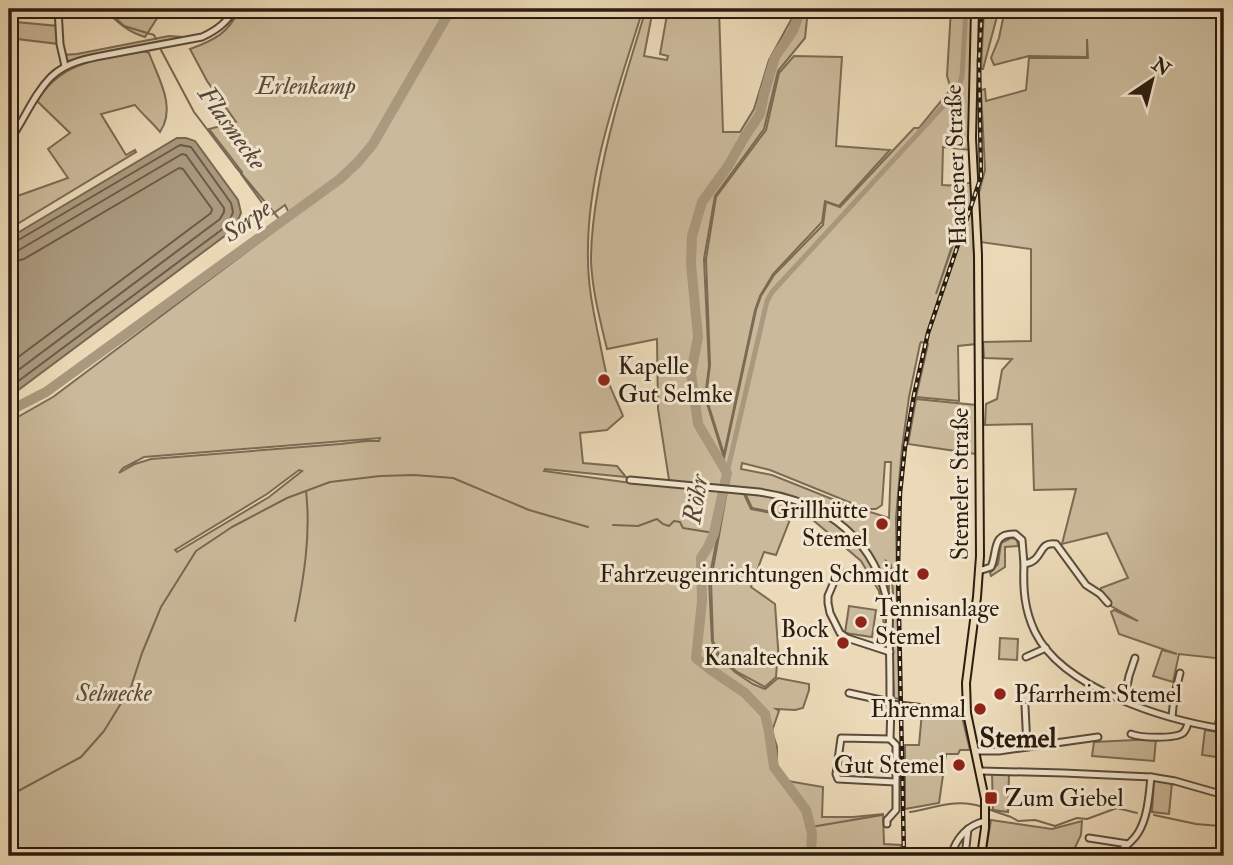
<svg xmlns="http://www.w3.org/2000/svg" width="1233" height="865" font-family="'IM FELL Double Pica',serif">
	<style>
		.green { fill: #cab99a; stroke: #7a6b54; stroke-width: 2; fill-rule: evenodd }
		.water { fill: #aa997e; stroke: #776752; stroke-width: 2 }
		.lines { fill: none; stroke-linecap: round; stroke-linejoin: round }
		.shore { stroke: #6a5b46; stroke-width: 2 }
		.stream { stroke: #776752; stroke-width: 2 }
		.canal { stroke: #aa997e; stroke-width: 5 }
		.river { stroke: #aa997e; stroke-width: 10 }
		.minor-casing { stroke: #5b4c39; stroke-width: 9 }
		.major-casing { stroke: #2b1d0f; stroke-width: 10 }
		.minor { stroke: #f2e6d0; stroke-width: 5 }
		.major { stroke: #ebd9b7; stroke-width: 6 }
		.rail-casing { stroke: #2b1d0f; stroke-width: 4.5 }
		.rail { stroke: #f2e6d0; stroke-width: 2; stroke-dasharray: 5; stroke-linecap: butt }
		.poi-dot { fill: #8f2418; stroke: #f2e6d0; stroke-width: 2.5 }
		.labels { text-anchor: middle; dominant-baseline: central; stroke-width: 6; stroke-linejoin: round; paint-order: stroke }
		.park-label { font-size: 24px; font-style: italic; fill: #5b4c39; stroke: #f2e6d0 }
		.street-label { font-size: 24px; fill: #2b1d0f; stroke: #f2e6d0 }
		.poi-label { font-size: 24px; fill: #2b1d0f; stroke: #f2e6d0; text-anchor: end }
		.water-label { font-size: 26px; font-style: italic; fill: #574836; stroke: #f2e6d0 }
		.quarter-label { font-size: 28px; font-weight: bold; fill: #2b1d0f; stroke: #f2e6d0 }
	</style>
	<rect width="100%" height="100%" fill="#ebd9b7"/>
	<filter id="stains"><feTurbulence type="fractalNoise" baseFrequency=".00286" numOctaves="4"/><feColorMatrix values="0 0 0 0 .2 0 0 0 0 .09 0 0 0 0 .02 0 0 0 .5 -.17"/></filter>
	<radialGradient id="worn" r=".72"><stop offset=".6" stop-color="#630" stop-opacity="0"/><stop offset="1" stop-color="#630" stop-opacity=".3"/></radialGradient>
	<g class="green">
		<polygon points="9,9 12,9 16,22 58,26 59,44 9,38"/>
		<path d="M103 9H163L145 37C127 32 117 21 103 9Z"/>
		<path d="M240 9H450L372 143 356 162 339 178 289 213 285 205 271 215 241 174 242 172 209 129 236 122 207 81 190 49C215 40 228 33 240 9Z"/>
		<path d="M453 9H643C618 90 586 174 588 259 588 285 593 309 598 334 602 351 604 369 610 386 614 396 619 406 623 416L607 430 580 433 583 463 617 466 626 477 545 469 544 471 631 483 676 486 726 491 709 580 712 641 716 654 735 672 753 684 765 689 778 678 809 684V690L803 708 795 710 776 709 779 711 772 731 777 747V765L788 781 823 787 822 817H853L883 814 884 844 901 845 900 856H9V422L53 397 341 181 358 164 374 144ZM380 438 379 441H367L340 444 151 459 135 464 119 473 123 468 144 457ZM299 470 302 471 269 497 177 552 175 550 267 494Z"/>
		<path d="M646 9H653L644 56 667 60 668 56 660 54 668 9H719L723 132H740L754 109 769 60 797 9H808L805 38 778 71 764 129 715 196 704 259 709 366 705 397 724 458 756 310 761 296 774 275 823 225 826 202 840 207 914 128H919L951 89 947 76 951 9H972L970 150 943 147 942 185 961 186 964 210 936 294 965 210 962 183H971L973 217 976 344 958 346 959 401 916 397 928 344 921 342 920 344 909 397 902 448 896 518 899 699 894 698 891 634 893 594 891 565 886 561 889 586 886 638 879 591 861 561 813 520 752 508 745 493 669 480 658 409 657 339 607 349C600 320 592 290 591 260 591 236 594 213 598 190 608 128 628 69 646 9ZM885 462H891L889 518 842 503 772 475 741 469 742 463 770 470 866 509H876L882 505Z"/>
		<polygon points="984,9 999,9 983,69 981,69"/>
		<polygon points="1005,9 1224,9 1224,659 1179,654 1173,682 1153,676 1162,650 1177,654 1119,634 1111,612 1114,610 1138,621 1111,606 1100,593 1101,588 1128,578 1107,533 1062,544 1076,489 1034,490 1032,424 985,425 986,404 997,399 1002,370 1012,359 984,358 983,342 1031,341 1031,249 980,242 979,193 985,170 981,90 985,89 986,101 1026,90 1029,58 1088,58 1087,39 1087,57 1029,56 994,65 991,58 999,38"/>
		<polygon points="169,36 183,37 84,56 71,61 66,60 63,55 77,54"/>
		<path d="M144 51 149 53C158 78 177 107 160 132 152 122 143 115 135 105L101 114 126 155 135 150 136 152 9 229V199L68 178 48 149 70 133 37 101C62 60 101 59 144 51Z"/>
		<polygon points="794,56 842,57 836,146 890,150 839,206 825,201 822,222 773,274 760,296 755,310 724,454 706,397 710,365 706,259 716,197 766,130 779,73"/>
		<polygon points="916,399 976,405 976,454 908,444"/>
		<polygon points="727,491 744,494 751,509 791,517 776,555 764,552 751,587 775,604 779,662 777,663 776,677 765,687 737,672 719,655 713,641 711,580"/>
		<polygon points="1011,538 1017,539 1018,546 1005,547 1005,567 991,576 990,573 998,564 1001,543"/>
		<polygon points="849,606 876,610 872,637 845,633"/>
		<polygon points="1000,638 1018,639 1017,660 999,659"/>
		<polygon points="922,712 962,717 970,750 960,750 958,754 946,754 939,803 905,809 905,745 919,745"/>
		<polygon points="1205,730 1224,733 1224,758 1202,755"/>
		<polygon points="1156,739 1154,761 1092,756 1094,742"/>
		<polygon points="992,773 1009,773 1008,812 993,810"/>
		<polygon points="1154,780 1172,782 1169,814 1152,812"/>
		<polygon points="991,820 1052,829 1082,821 1081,835 1071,856 985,856"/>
	</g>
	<polygon class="water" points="177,138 186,138 195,141 238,200 241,213 234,229 9,397 9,238"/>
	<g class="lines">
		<g class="shore">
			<polyline points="9,243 15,242 180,145 191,147 231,203 233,212 228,225 9,388"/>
			<polyline points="9,252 19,250 182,154 186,155 224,208 224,212 220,219 9,377"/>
			<polyline points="9,263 24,259 179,168 183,169 212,209 211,213 9,364"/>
		</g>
		<g class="stream">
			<polyline points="106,9 124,26 154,35 156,39"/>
			<polyline points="161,50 194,112 235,166 281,221"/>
			<polyline points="613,525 638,526 657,519 663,524 669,526 674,521 680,522 683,528 714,533"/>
			<path d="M295 621C304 578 311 534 306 491"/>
			<polyline points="9,796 81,757 104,731 131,687 142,653 161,607 196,551 232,527 287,498 330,482 380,476 414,475 453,478 529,510 588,527"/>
			<polyline points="988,809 1011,817 1018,821 1035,820 1055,826 1077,818 1087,819 1117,808 1137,813"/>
			<path d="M910 812C934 808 958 798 982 807"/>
			<polyline points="1154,815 1196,824 1220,826"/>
			<polyline points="811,827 882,815"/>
			<polyline points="1220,827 1219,840 1224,853"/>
		</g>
		<polyline class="canal" points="727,473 767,301 772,292 958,90 962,76 966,9"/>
		<g class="river">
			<polyline points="801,9 793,31 775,57 764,94 760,114 744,138 728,166 702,202 692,236 691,264 698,337 691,373 698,424 727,473 714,533 708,547 701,558 702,601 696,658 711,670 745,693 765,714 769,732 774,767 806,810 812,833 811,856"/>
			<polyline points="9,411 46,392 340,179 358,162 373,144 451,9"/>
		</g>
		<defs>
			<g id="minor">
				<polyline points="58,9 60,44 65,66"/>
				<path d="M9 141C24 121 33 95 51 77 69 59 98 57 122 52 148 47 175 42 202 37 217 30 226 23 235 9"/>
				<path d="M630 480 759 492C828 502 877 540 889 610 890 619 889 628 889 637 890 659 890 680 890 702"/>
				<path d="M1024 564C1023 588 1024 609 1035 632 1063 689 1165 720 1224 729"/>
				<polyline points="839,570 828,596 828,603 830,613 840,633 847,638 890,652"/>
				<path d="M979 571 991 567C998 552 991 533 1015 534L1022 540 1024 564C1045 561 1037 541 1056 544L1086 585 1100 594 1108 603"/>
				<polyline points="1026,657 1046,648"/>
				<polyline points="849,693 890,702 891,704 967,713"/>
				<polyline points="1124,701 1129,676 1135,658"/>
				<polyline points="1025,706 1027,747"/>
				<polyline points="1172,717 1174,697 1180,673"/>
				<polyline points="1218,728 1219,722 1224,714"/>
				<path d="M1131 734C1140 738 1175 739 1183 733 1186 730 1187 727 1188 723"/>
				<polyline points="890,739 841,738 836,774 838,779 895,782"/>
				<polyline points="975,751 999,751 1098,737"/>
				<polyline points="981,771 1064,773 1151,777 1175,781 1224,795"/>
				<polyline points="887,824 887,820 896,810 896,745 890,739 891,704"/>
				<polyline points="1089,838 1128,844"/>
				<path d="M951 856C956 838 966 826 985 821"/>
				<polyline points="965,856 968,829"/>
				<path d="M1113 856C1121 850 1132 843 1138 833 1148 817 1149 795 1151 777"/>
			</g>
			<polyline id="major" points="975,9 972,138 978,255 980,556 977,597 966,683 967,713 985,799 985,828 981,856"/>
		</defs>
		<use href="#minor" class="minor-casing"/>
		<use href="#major" class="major-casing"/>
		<use href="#minor" class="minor"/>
		<use href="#major" class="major"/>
		<defs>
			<polyline id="rail" points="904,856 898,567 900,493 905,447 914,395 928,333 981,177 979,61 982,9"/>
		</defs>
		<use href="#rail" class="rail-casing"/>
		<use href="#rail" class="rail"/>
	</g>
	<g class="poi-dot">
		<circle cx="604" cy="380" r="7"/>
		<circle cx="882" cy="524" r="7"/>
		<circle cx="923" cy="574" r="7"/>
		<circle cx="861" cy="622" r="7"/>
		<circle cx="843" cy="643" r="7"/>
		<circle cx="1000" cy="694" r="7"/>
		<circle cx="980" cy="709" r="7"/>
		<circle cx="959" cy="765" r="7"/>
		<rect x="984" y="791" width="14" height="14" rx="3.5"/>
	</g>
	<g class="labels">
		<g class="park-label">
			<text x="306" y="86">Erlenkamp</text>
			<text x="114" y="693">Selmecke</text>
		</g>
		<g class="street-label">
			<text transform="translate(956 165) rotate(-92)">Hachener Straße</text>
			<text transform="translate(960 484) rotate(-90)">Stemeler Straße</text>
		</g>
		<g class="poi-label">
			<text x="618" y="366" text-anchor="start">Kapelle<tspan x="618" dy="28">Gut Selmke</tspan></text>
			<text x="868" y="510">Grillhütte<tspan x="868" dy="28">Stemel</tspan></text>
			<text x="909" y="574">Fahrzeugeinrichtungen Schmidt</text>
			<text x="875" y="608" text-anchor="start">Tennisanlage<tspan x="875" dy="28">Stemel</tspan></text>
			<text x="829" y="629">Bock<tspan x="829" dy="28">Kanaltechnik</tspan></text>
			<text x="1014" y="694" text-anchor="start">Pfarrheim Stemel</text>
			<text x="966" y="709">Ehrenmal</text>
			<text x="945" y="765">Gut Stemel</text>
			<text x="1005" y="798" text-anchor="start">Zum Giebel</text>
		</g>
		<g class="water-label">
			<text transform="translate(232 128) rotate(54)">Flasmecke</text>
			<text transform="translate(247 221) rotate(-36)">Sorpe</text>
			<text transform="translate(696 499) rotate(-81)">Röhr</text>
		</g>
		<g class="quarter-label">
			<text x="1018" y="738">Stemel</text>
		</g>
	</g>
	<rect width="1233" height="865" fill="none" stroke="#ebd9b7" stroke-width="35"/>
	<rect x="10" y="10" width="1212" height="844" fill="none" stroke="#2b1d0f" stroke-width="3.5"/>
	<rect x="18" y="18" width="1198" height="830" fill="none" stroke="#2b1d0f" stroke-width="2"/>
	<g transform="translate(1152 80) rotate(35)" stroke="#f2e6d0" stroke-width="5" paint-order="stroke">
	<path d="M0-5L12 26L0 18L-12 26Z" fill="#2b1d0f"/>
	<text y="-10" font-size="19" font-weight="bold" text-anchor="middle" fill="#2b1d0f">N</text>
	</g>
	<rect width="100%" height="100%" filter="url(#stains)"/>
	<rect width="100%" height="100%" fill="url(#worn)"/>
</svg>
